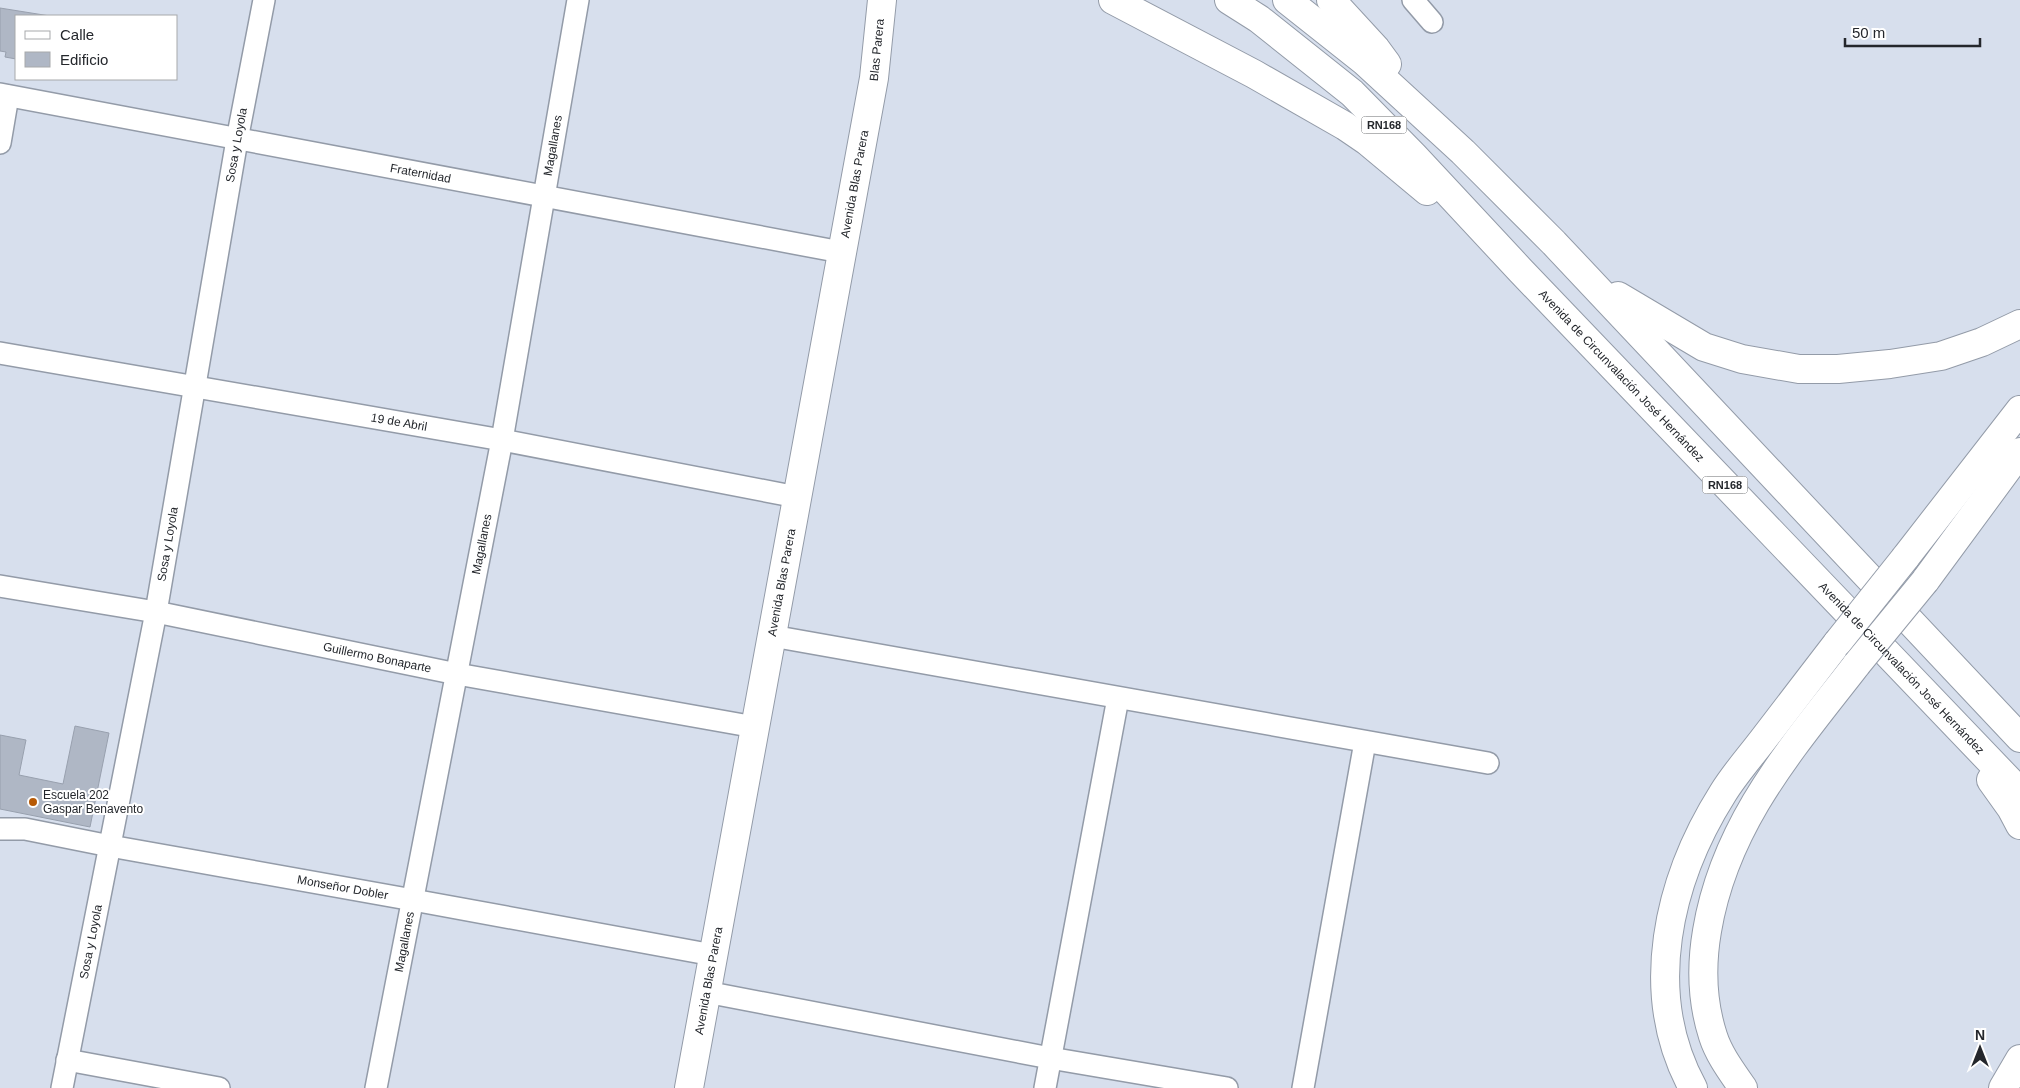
<svg xmlns="http://www.w3.org/2000/svg" width="2020" height="1088" font-family="Helvetica,sans-serif">
	<style>
		.building { fill: #afb7c5; stroke: #98a0ae }
		.lines { fill: none; stroke-linecap: round; stroke-linejoin: round }
		.minor-casing { stroke: #939ba8; stroke-width: 24 }
		.secondary-casing { stroke: #939ba8; stroke-width: 30 }
		.trunk-casing { stroke: #939ba8; stroke-width: 30 }
		.minor { stroke: #fff; stroke-width: 21 }
		.secondary { stroke: #fff; stroke-width: 28 }
		.trunk { stroke: #fff; stroke-width: 28 }
		.trunk-bridge-casing { stroke: #939ba8; stroke-width: 30; stroke-linecap: butt }
		.trunk-bridge { stroke: #fff; stroke-width: 28 }
		.poi-dot { fill: #b75a06; stroke: #fff; stroke-width: 2 }
		.labels { text-anchor: middle; dominant-baseline: central; stroke-width: 4; stroke-linejoin: round; paint-order: stroke }
		.shield { fill: #fff; stroke: #66686b; stroke-width: 1 }
		.shield-label { font-size: 11px; font-weight: bold; fill: #24272c }
		.street-label { font-size: 12px; fill: #24272c; stroke: #fff }
		.poi-label { font-size: 12px; fill: #24272c; stroke: #fff; text-anchor: start }
	</style>
	<rect width="100%" height="100%" fill="#d7dfed"/>
	<g class="building">
		<polygon points="0,8 50,16 16,16 16,59 5,57 6,52 0,51"/>
		<polygon points="75,726 109,733 90,827 0,809 0,735 26,740 19,775 63,784"/>
	</g>
	<g class="lines">
		<defs>
			<g id="minor">
				<polyline points="1413,0 1432,22"/>
				<path id="s1" d="M0 94C280 149 561 198 841 252"/>
				<polyline points="0,143 8,96"/>
				<path id="s2" d="M0 353 502 440 797 497"/>
				<path id="s3" d="M0 586 156 612 457 674 755 727"/>
				<polyline points="772,636 1488,763"/>
				<path id="s4" d="M0 829H25L110 846 413 900 713 955"/>
				<polyline points="706,992 1050,1058 1227,1088"/>
				<polyline points="67,1060 219,1088"/>
				<path id="s5" d="M62 1088 156 612 237 140 264 0"/>
				<path id="s6" d="M376 1088 502 440 578 0"/>
				<polyline points="1045,1088 1118,698"/>
				<polyline points="1303,1088 1365,742"/>
			</g>
			<g id="secondary">
				<path id="s7" d="M689 1088 874 78 882 0"/>
			</g>
			<g id="trunk">
				<polyline points="1113,0 1254,74 1345,126 1367,141 1427,191"/>
				<path id="s8" d="M1229 0 1259 19 1352 93 1413 155 1521 271 2020 792"/>
				<polyline points="1287,0 1364,61 1463,152 1554,243 2020,738"/>
				<polyline points="1331,0 1376,49 1387,64"/>
				<polyline points="1618,296 1704,347 1742,359 1799,369 1838,369 1890,364 1941,356 1982,342 2020,324"/>
				<polyline points="1905,558 2020,410"/>
				<polyline points="1925,581 2020,452"/>
				<polyline points="1991,780 2011,808 2020,825"/>
				<path d="M1693 1088C1641 993 1668 880 1723 793 1734 775 1749 758 1762 741 1787 708 1813 675 1838 642"/>
				<path d="M1743 1088C1732 1072 1719 1055 1713 1036 1702 1002 1701 966 1707 931 1725 823 1792 748 1857 664"/>
				<polyline points="2003,1088 2020,1059"/>
			</g>
		</defs>
		<use href="#minor" class="minor-casing"/>
		<use href="#secondary" class="secondary-casing"/>
		<use href="#trunk" class="trunk-casing"/>
		<use href="#minor" class="minor"/>
		<use href="#secondary" class="secondary"/>
		<use href="#trunk" class="trunk"/>
		<defs>
			<g id="trunk-bridge">
				<polyline points="1838,642 1905,558"/>
				<polyline points="1857,664 1925,581"/>
			</g>
		</defs>
		<use href="#trunk-bridge" class="trunk-bridge-casing"/>
		<use href="#trunk-bridge" class="trunk-bridge"/>
	</g>
	<circle class="poi-dot" cx="33" cy="802" r="5"/>
	<g class="labels">
		<g class="shield">
			<rect x="1361.5" y="116.5" width="45" height="17" rx="4"/>
			<rect x="1702.5" y="476.5" width="45" height="17" rx="4"/>
		</g>
		<g class="shield-label">
			<text x="1384" y="125">RN168</text>
			<text x="1725" y="485">RN168</text>
		</g>
		<g class="street-label">
			<text stroke="none"><textPath href="#s7" startOffset="1055">Blas Parera</textPath></text>
			<text stroke="none"><textPath href="#s5" startOffset="959">Sosa y Loyola</textPath></text>
			<text stroke="none"><textPath href="#s6" startOffset="959">Magallanes</textPath></text>
			<text stroke="none"><textPath href="#s1" startOffset="428">Fraternidad</textPath></text>
			<text stroke="none"><textPath href="#s7" startOffset="919">Avenida Blas Parera</textPath></text>
			<text stroke="none"><textPath href="#s8" startOffset="545">Avenida de Circunvalación José Hernández</textPath></text>
			<text stroke="none"><textPath href="#s2" startOffset="405">19 de Abril</textPath></text>
			<text stroke="none"><textPath href="#s5" startOffset="554">Sosa y Loyola</textPath></text>
			<text stroke="none"><textPath href="#s6" startOffset="554">Magallanes</textPath></text>
			<text stroke="none"><textPath href="#s7" startOffset="514">Avenida Blas Parera</textPath></text>
			<text stroke="none"><textPath href="#s3" startOffset="384">Guillermo Bonaparte</textPath></text>
			<text stroke="none"><textPath href="#s8" startOffset="950">Avenida de Circunvalación José Hernández</textPath></text>
			<text stroke="none"><textPath href="#s4" startOffset="348">Monseñor Dobler</textPath></text>
			<text stroke="none"><textPath href="#s6" startOffset="149">Magallanes</textPath></text>
			<text stroke="none"><textPath href="#s5" startOffset="149">Sosa y Loyola</textPath></text>
			<text stroke="none"><textPath href="#s7" startOffset="109">Avenida Blas Parera</textPath></text>
		</g>
		<g class="poi-label">
			<text x="43" y="795">Escuela 202<tspan x="43" dy="14">Gaspar Benavento</tspan></text>
		</g>
	</g>
	<rect x="15" y="15" width="162" height="65" fill="#ffffff" stroke="#a7a9ab"/>
	<rect x="25" y="31" width="25" height="8" fill="#ffffff" stroke="#a7a9ab"/>
	<text x="60" y="40" font-size="15" fill="#24272c">Calle</text>
	<rect x="25" y="52" width="25" height="15" fill="#afb7c5" stroke="#a7a9ab"/>
	<text x="60" y="65" font-size="15" fill="#24272c">Edificio</text>
	<g transform="translate(1980 1048)" stroke="#ffffff" stroke-width="4" paint-order="stroke">
	<path d="M0-4L9 19L0 12L-9 19Z" fill="#24272c"/>
	<text y="-8" font-size="14" font-weight="bold" text-anchor="middle" fill="#24272c">N</text>
	</g>
	<path d="M1845 38v8h135v-8" fill="none" stroke="#24272c" stroke-width="2.5"/>
	<text x="1852" y="38" font-size="15" fill="#24272c" stroke="#ffffff" stroke-width="4" paint-order="stroke">50 m</text>
</svg>
